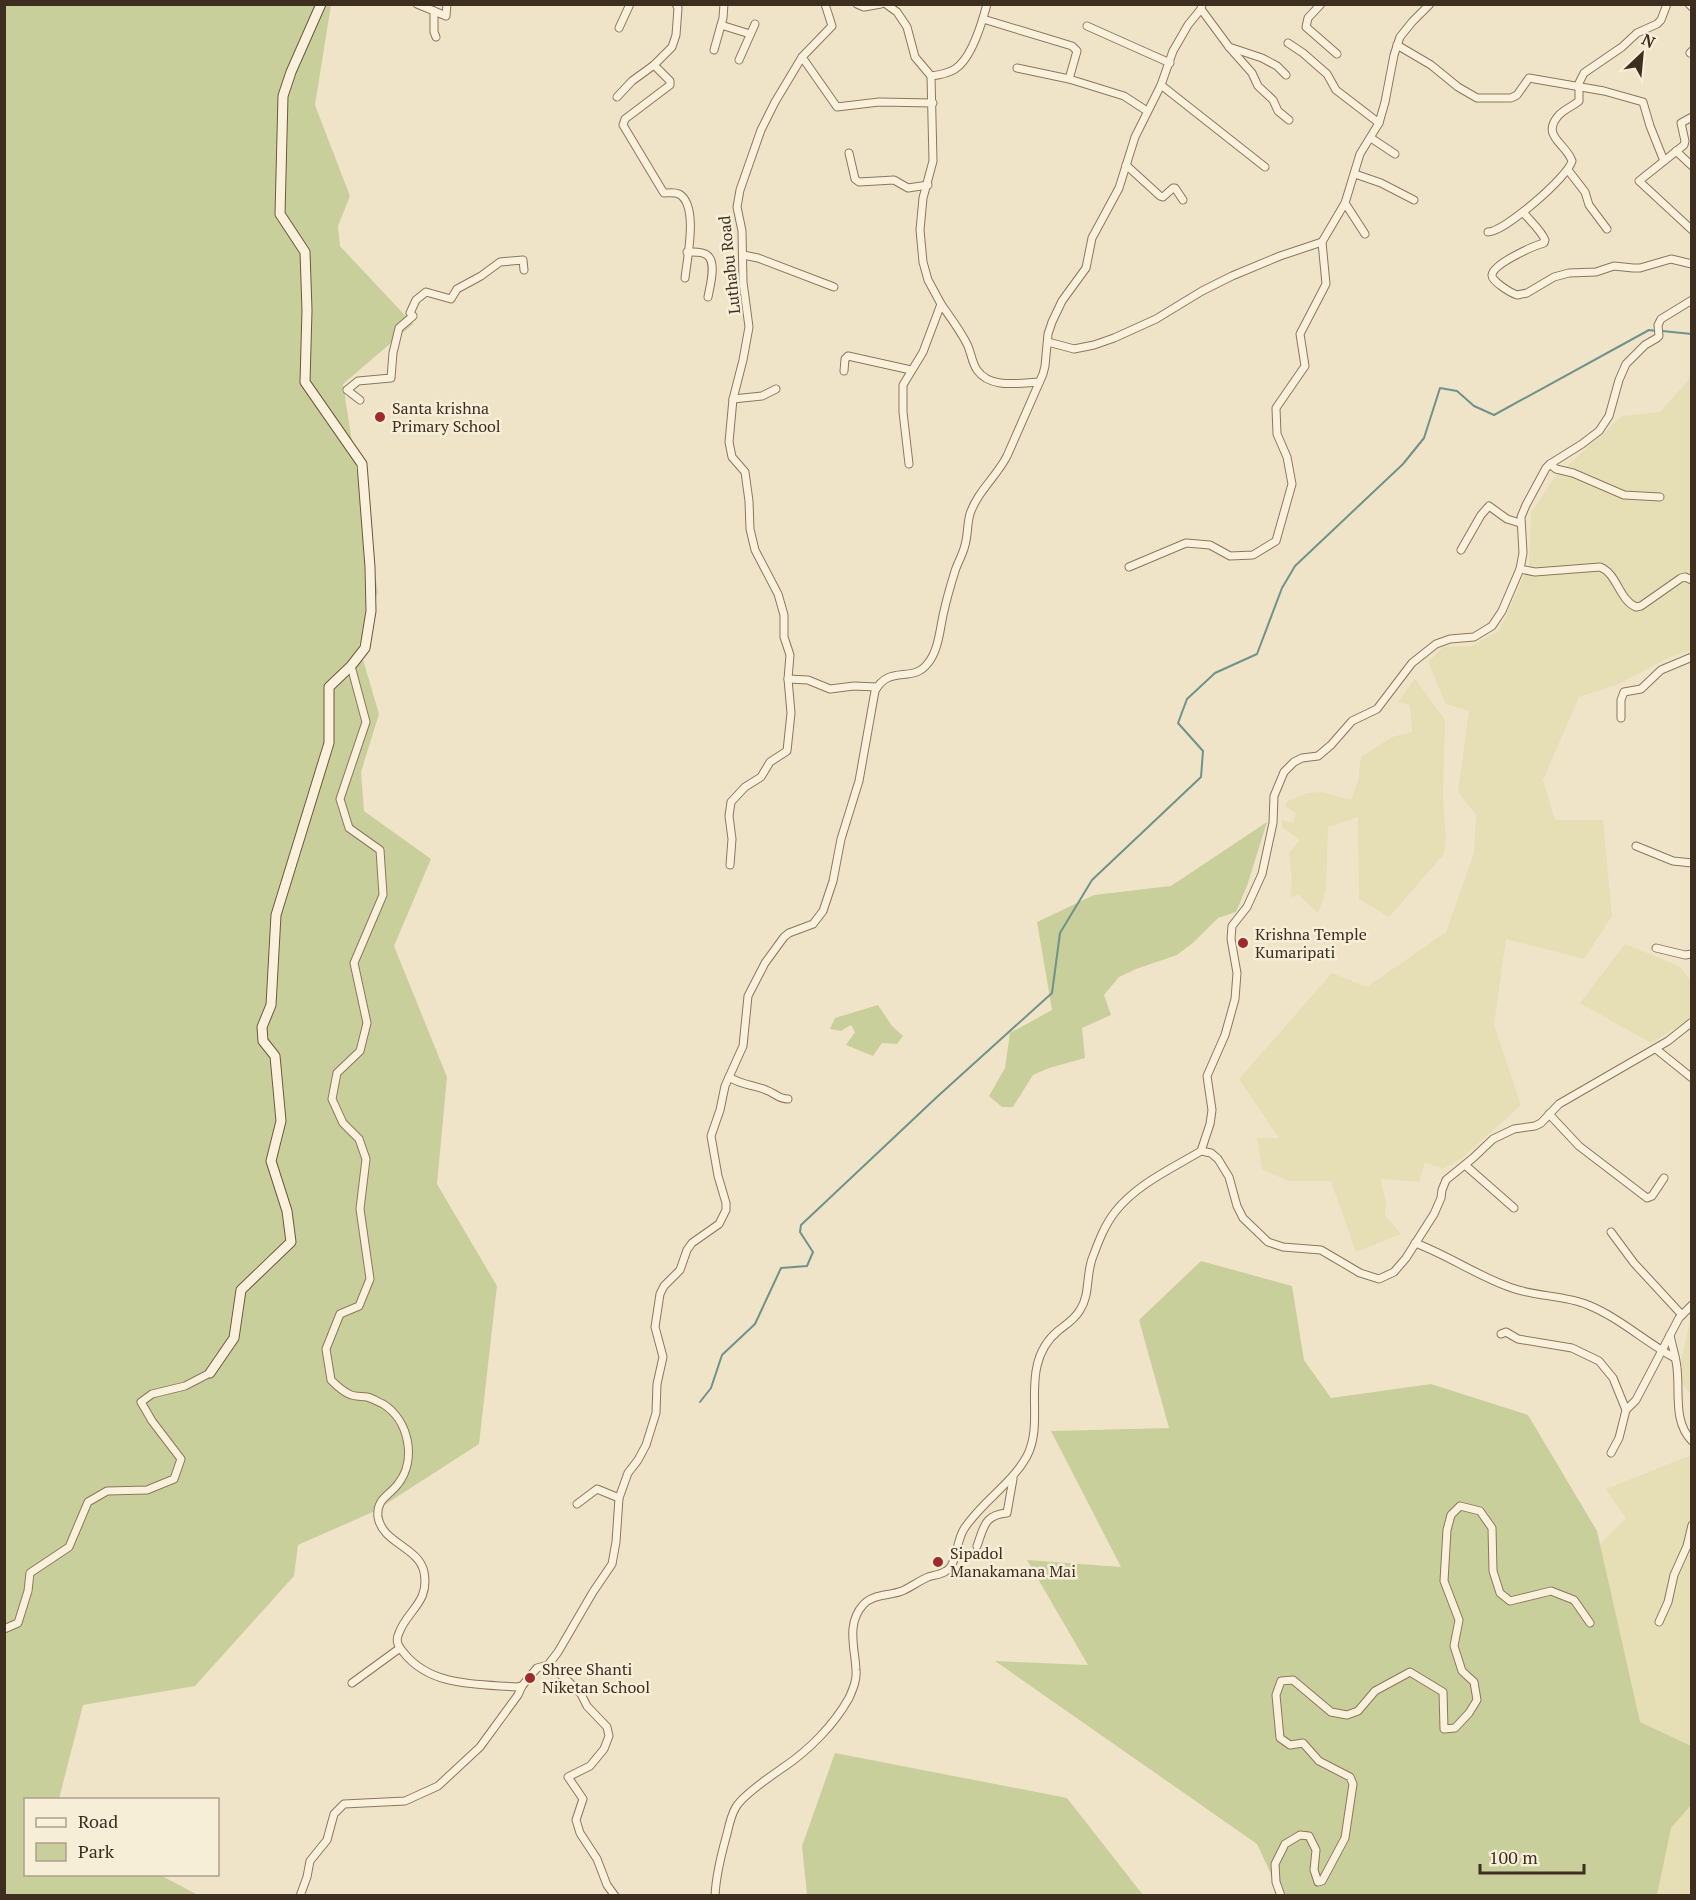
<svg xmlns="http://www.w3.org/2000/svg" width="1696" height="1900" font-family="'PT Serif',serif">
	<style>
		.farmland { fill: #e6deb5 }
		.green { fill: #c9cf9b }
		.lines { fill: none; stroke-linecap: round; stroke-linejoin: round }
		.stream { stroke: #6f938a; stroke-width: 2 }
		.street-casing { stroke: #8d765c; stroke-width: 9 }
		.secondary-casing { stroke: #6f573f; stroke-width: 11 }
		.street { stroke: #faf1dc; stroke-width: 7 }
		.secondary { stroke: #faf1dc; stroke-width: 9 }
		.poi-dot { fill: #9e2a2b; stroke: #f7eed8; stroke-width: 2 }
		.labels { text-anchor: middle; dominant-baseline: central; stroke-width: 5; stroke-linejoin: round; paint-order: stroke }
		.street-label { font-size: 16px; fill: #3d2e20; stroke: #f7eed8 }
		.poi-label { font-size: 16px; fill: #3d2e20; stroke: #f7eed8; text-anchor: start }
	</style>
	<rect width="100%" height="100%" fill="#f0e4c8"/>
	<g class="farmland">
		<polygon points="1691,377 1691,650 1670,657 1619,684 1579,697 1543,780 1555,820 1603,820 1612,916 1584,959 1506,939 1494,1025 1521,1105 1462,1158 1443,1169 1425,1162 1419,1182 1381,1179 1386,1204 1385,1215 1401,1234 1356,1252 1331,1181 1288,1181 1262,1169 1257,1138 1279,1138 1239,1079 1332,973 1367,987 1446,932 1474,853 1476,815 1458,792 1469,711 1446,704 1428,662 1443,647 1471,646 1499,631 1529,565 1531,513 1554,478 1622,416 1660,412"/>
		<polygon points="1415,679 1445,720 1443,797 1446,840 1444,854 1389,917 1359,899 1358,817 1328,827 1326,891 1318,913 1299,895 1290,897 1292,883 1289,853 1300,840 1282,827 1282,820 1293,823 1296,813 1285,806 1288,801 1308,793 1321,792 1351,800 1358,781 1361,757 1392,737 1412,732 1410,705 1398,702"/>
		<polygon points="1625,944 1679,966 1691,981 1691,1015 1687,1021 1651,1043 1580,1003"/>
		<polygon points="1691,1321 1691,1395 1677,1377 1690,1322"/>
		<polygon points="1691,1450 1691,1895 1648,1895 1635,1739 1574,1570 1626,1518 1606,1489 1689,1456"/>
	</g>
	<g class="green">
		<polygon points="5,5 331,5 315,105 350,196 338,226 340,246 413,324 343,384 355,461 378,592 359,646 379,714 361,772 364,811 431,859 394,946 447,1077 437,1184 497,1286 479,1444 375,1511 298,1545 294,1576 195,1686 83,1705 59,1799 26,1800 26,1874 160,1875 198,1895 5,1896"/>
		<polygon points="1267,822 1247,886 1236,912 1218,918 1194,942 1177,955 1136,969 1119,977 1104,995 1111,1015 1082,1028 1085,1058 1049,1068 1033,1075 1013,1107 1002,1107 989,1096 1005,1068 1010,1033 1052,1010 1037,922 1094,895 1171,886"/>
		<polygon points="878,1005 892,1026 903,1036 897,1044 882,1043 873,1056 846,1045 855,1032 851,1025 841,1031 830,1029 835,1018"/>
		<polygon points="1201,1261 1292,1286 1304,1360 1331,1398 1431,1384 1528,1415 1597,1531 1640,1722 1691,1746 1691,1805 1671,1828 1657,1895 1281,1895 1257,1844 995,1661 1088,1665 1027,1560 1121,1567 1051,1431 1169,1428 1139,1320"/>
		<polygon points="835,1753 1067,1798 1143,1895 807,1895 802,1846"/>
	</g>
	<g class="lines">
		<g class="stream">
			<polyline points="1662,331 1692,334"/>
			<polyline points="700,1402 711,1388 722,1355 755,1324 781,1268 807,1266 813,1252 800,1232 801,1225 938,1096 1052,993 1060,933 1092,880 1201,777 1203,751 1178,723 1187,699 1215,673 1257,654 1282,588 1295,566 1403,464 1424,438 1440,388 1457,391 1474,406 1494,415 1649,330 1656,331"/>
		</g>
		<defs>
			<g id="street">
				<polyline points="417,4 446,16 447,4"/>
				<polyline points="857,4 864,7 881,4"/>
				<polyline points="886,4 897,12 907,27 915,57 931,76"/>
				<polyline points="1321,4 1308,18 1306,27 1337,54"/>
				<polyline points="1689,4 1692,7"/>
				<polyline points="1201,9 1229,47 1262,58 1277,66 1286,75"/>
				<polyline points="434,11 434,32 436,37"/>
				<polyline points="983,19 1072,46 1077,51 1069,79 1124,96 1147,111"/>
				<polyline points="721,25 750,34"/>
				<polyline points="1087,26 1170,63"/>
				<polyline points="619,28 630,4"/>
				<polyline points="1288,43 1303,53 1327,74 1336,90 1379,123"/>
				<polyline points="1397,45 1431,65 1458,87 1477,98 1511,98 1517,95 1529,78 1604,91 1643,102 1650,126 1664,161"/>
				<polyline points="1229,47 1252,73 1258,86 1273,100 1278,111 1289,120"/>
				<polyline points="714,50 723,18 724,4"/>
				<polyline points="1690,53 1692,51"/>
				<polyline points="802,57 837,107 879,102 933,103"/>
				<polyline points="739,60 755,24"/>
				<path d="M654 65 670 81V85L625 119 623 125 662 190 664 193C669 193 674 192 679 194 699 205 687 259 685 278"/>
				<polyline points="1017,68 1069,79"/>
				<polyline points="1161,85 1265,167"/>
				<polyline points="617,97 632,81 654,65 672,47 676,35 678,8 676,4"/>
				<polyline points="1692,117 1681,123 1685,141 1684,145 1639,181 1692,230"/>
				<polyline points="1371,138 1395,154"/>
				<polyline points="1676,151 1692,166"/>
				<polyline points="849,153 855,179 859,182 894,180 908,188 928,185"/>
				<polyline points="1126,165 1160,196 1163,197 1173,188 1175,188 1183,200"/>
				<polyline points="1568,170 1585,192 1589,205 1607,229"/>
				<polyline points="1355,174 1381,183 1414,200"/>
				<polyline points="1345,203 1365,234"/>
				<path d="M1523 212C1530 221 1541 230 1545 240L1544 243C1533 246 1493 264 1492 275 1491 281 1511 293 1517 295L1527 293 1554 277 1569 273 1596 272 1614 266 1633 268H1640L1671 259 1692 264"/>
				<path d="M1488 232C1504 232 1568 177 1572 161 1566 143 1540 136 1559 115 1565 109 1573 106 1579 101V83L1584 73 1622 47 1637 33 1657 24 1661 20 1667 4"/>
				<path d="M687 252C693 252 702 251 707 255 717 262 710 286 708 297"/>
				<polyline points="743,255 758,258 834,287"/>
				<path d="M941 304C950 317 960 330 967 344 971 352 972 363 977 370 990 389 1019 383 1039 382"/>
				<polyline points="1048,342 1074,349 1094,345 1114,338 1156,319 1202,291 1232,276 1280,256 1322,242 1345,203 1360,154 1379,123 1385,102 1394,55 1400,37 1412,22 1430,4"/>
				<polyline points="844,371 845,359 848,356 911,370"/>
				<polyline points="733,399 762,396 776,389"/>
				<polyline points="360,400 347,390 358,381 391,378 393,353 399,328 413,316 410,313 416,300 426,292 451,299 457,289 481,276 500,262 523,260 524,270"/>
				<path d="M909 464 903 412V385L923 352 941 304 928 280 923 262 920 230 923 198 933 161 931 76C939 75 949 73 955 69 971 59 982 23 987 4"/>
				<polyline points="1550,464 1556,469 1573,473 1624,495 1660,497"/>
				<polyline points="1461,550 1481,515 1489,506 1507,519 1520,523"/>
				<polyline points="1129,567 1186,543 1210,545 1230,556 1253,555 1276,541 1292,484 1287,457 1277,434 1276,408 1305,366 1300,334 1326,284 1322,242"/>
				<path d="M1520 569 1535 572 1600 567C1617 573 1619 600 1636 607L1641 606 1681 578 1685 577 1692 580"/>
				<path d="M351 666 366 722 340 799 349 828 380 850 383 895 354 963 367 1023 360 1051 337 1073 332 1099 343 1123 359 1139 366 1159 360 1209 370 1279 359 1306 340 1314 326 1349 331 1380C336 1385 342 1391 349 1394 354 1397 361 1396 367 1397 372 1398 378 1402 383 1404 409 1420 417 1460 398 1484 389 1496 376 1499 378 1517 382 1543 419 1547 424 1572 430 1603 407 1610 399 1633 395 1641 398 1646 404 1653 431 1687 478 1684 517 1687L522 1686"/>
				<polyline points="788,679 808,680 830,689 854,686 877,687"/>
				<polyline points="1621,718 1621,700 1624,692 1641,689 1661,670 1692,657"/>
				<polyline points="1636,846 1673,861 1692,863"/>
				<polyline points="730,865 732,839 729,816 731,802 745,787 761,777 770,762 787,751 791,713 788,679 790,655 784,637 784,615 778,594 755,550 750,529 749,501 745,472 732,457 729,442 733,399 743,360 749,327 743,282 742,231 737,207 740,190 761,130 775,102 802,57 832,26 825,4"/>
				<polyline points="1656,948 1685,955 1692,954"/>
				<polyline points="1656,1049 1692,1078"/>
				<path d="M729 1077C741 1085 754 1085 766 1090 775 1093 778 1099 788 1099"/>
				<polyline points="1549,1114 1579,1146 1647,1198 1652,1196 1664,1178"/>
				<polyline points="1201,1151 1210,1124 1212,1110 1207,1076 1225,1035 1235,999 1237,973 1231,939 1232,926 1247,907 1262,874 1273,823 1274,796 1284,772 1294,762 1302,758 1318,756 1331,745 1352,721 1377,709 1412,663 1436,644 1450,639 1474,637 1492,626 1502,611 1520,569 1523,553 1521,517 1526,505 1546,468 1550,464 1582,444 1599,431 1609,416 1619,380 1626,364 1645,345 1657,338 1659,336 1658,325 1661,319 1692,300"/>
				<polyline points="1465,1165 1514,1208"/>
				<polyline points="1611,1232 1634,1263 1682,1315"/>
				<path d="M1415 1243C1448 1255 1479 1277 1512 1288 1536 1297 1565 1295 1588 1305 1620 1318 1645 1342 1675 1358"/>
				<polyline points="1501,1334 1506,1332 1518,1339 1572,1348 1599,1361 1613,1378 1626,1410 1636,1400 1679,1318 1692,1305"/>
				<path d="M1670 1335C1672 1346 1676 1357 1677 1368 1680 1393 1673 1422 1692 1441"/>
				<polyline points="1611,1453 1619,1438 1626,1410"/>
				<polyline points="577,1504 597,1489 619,1498"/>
				<path d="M977 1546C984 1527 984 1515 1007 1513L1013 1479"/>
				<polyline points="1659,1622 1668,1602 1674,1575 1687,1546 1692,1525"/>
				<polyline points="4,1629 18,1623 28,1591 30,1573 69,1547 88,1502 107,1491 147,1490 174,1479 181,1459 152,1421 141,1402 152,1394 185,1386 210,1373"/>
				<polyline points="548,1665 566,1679 581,1694 587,1706 607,1727 609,1736 604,1749 590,1766 568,1777 583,1799 576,1820 580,1833 597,1859 607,1885 615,1896"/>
				<polyline points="352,1683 400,1648"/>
				<path d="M300 1896 307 1877 310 1861 327 1840 334 1814 344 1804 405 1801 438 1786 480 1747 518 1695 522 1686 537 1668 548 1665 558 1652 593 1592 612 1564 616 1542 619 1498 628 1473 638 1460 646 1445 656 1413 657 1384 663 1357 655 1327 660 1294 664 1286 680 1270 687 1250 692 1243 719 1224 726 1210V1203L718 1176 711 1136 720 1110 725 1086 743 1046 748 996 765 963 784 937 789 933 813 924 823 911 833 881 841 839 859 781 875 691C889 664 913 684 928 663 939 650 940 627 944 611 947 597 951 584 955 571 958 562 963 554 965 545 968 535 967 524 970 514 977 492 997 476 1007 456L1043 374 1045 366 1048 334 1052 322 1062 301 1086 268 1092 238 1119 188 1135 137 1161 85 1173 51 1188 25 1201 9 1202 4"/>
				<path d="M715 1896C716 1874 721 1855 727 1834 729 1825 731 1815 736 1807 744 1794 771 1776 784 1767 809 1750 834 1725 849 1698 853 1689 857 1680 856 1670 855 1648 846 1624 863 1605 872 1594 889 1596 902 1591 911 1587 919 1581 928 1577 934 1575 940 1575 946 1571 957 1565 956 1541 964 1529 982 1501 1011 1485 1027 1456 1041 1429 1030 1395 1037 1366 1040 1352 1048 1339 1059 1330 1067 1324 1075 1319 1080 1310 1090 1295 1086 1276 1092 1259 1098 1243 1104 1226 1115 1212 1137 1184 1171 1169 1201 1151L1211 1153 1218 1159 1229 1177 1237 1206 1243 1218 1268 1242 1283 1247 1321 1250 1360 1273 1379 1279 1394 1272 1406 1258 1434 1214 1441 1198 1442 1190 1446 1180 1473 1158 1493 1139 1514 1129 1535 1126 1541 1123 1559 1104 1668 1041 1692 1022"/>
				<polyline points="1281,1896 1276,1882 1275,1864 1285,1844 1300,1835 1309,1836 1316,1850 1314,1870 1318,1882 1322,1881 1345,1838 1353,1784 1350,1777 1319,1761 1303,1743 1290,1745 1280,1738 1276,1695 1281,1681 1293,1680 1331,1712 1347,1715 1358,1711 1375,1691 1410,1672 1443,1692 1444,1729 1455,1728 1469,1713 1477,1700 1474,1682 1462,1671 1454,1646 1459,1620 1444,1581 1447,1530 1451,1515 1460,1506 1480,1511 1492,1528 1493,1571 1500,1593 1510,1601 1551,1591 1574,1600 1590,1623"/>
			</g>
			<polyline id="secondary" points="210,1373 234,1338 241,1290 291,1242 287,1211 271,1161 281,1121 275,1056 263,1041 262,1027 271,1005 276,915 329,743 329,687 351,666 365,648 371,611 370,567 362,464 305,382 307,310 305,252 280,214 283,96 291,72 321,4"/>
		</defs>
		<use href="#street" class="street-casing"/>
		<use href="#secondary" class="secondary-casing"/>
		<use href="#street" class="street"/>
		<use href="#secondary" class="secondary"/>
	</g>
	<g class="poi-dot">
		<circle cx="380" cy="417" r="6"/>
		<circle cx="1243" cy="943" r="6"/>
		<circle cx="938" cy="1562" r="6"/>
		<circle cx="530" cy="1678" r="6"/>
	</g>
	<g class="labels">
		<g class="street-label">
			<text transform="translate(729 265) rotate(-96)">Luthabu Road</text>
		</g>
		<g class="poi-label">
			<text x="392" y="408">Santa krishna<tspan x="392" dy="18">Primary School</tspan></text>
			<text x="1255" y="934">Krishna Temple<tspan x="1255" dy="18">Kumaripati</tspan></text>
			<text x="950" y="1553">Sipadol<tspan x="950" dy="18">Manakamana Mai</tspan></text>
			<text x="542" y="1669">Shree Shanti<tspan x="542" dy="18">Niketan School</tspan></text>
		</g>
	</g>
	<rect width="1696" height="1900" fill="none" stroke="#3d2e20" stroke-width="12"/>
	<rect x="24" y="1798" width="195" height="78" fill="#f7eed8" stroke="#ada18e" stroke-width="1.5"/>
	<rect x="36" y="1818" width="30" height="9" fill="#faf1dc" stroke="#ada18e" stroke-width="1.5"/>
	<text x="78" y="1828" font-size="18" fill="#3d2e20">Road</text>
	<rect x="36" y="1843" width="30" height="18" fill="#c9cf9b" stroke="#ada18e" stroke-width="1.5"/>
	<text x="78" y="1858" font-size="18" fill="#3d2e20">Park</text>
	<g transform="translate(1642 54) rotate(26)" stroke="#f7eed8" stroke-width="4.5" paint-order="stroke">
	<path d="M0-4.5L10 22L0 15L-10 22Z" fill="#3d2e20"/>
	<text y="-9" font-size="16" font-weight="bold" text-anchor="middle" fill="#3d2e20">N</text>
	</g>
	<path d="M1480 1864v9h104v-9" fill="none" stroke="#3d2e20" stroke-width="3"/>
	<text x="1489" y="1864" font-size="18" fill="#3d2e20" stroke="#f7eed8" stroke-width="4.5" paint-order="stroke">100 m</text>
</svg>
